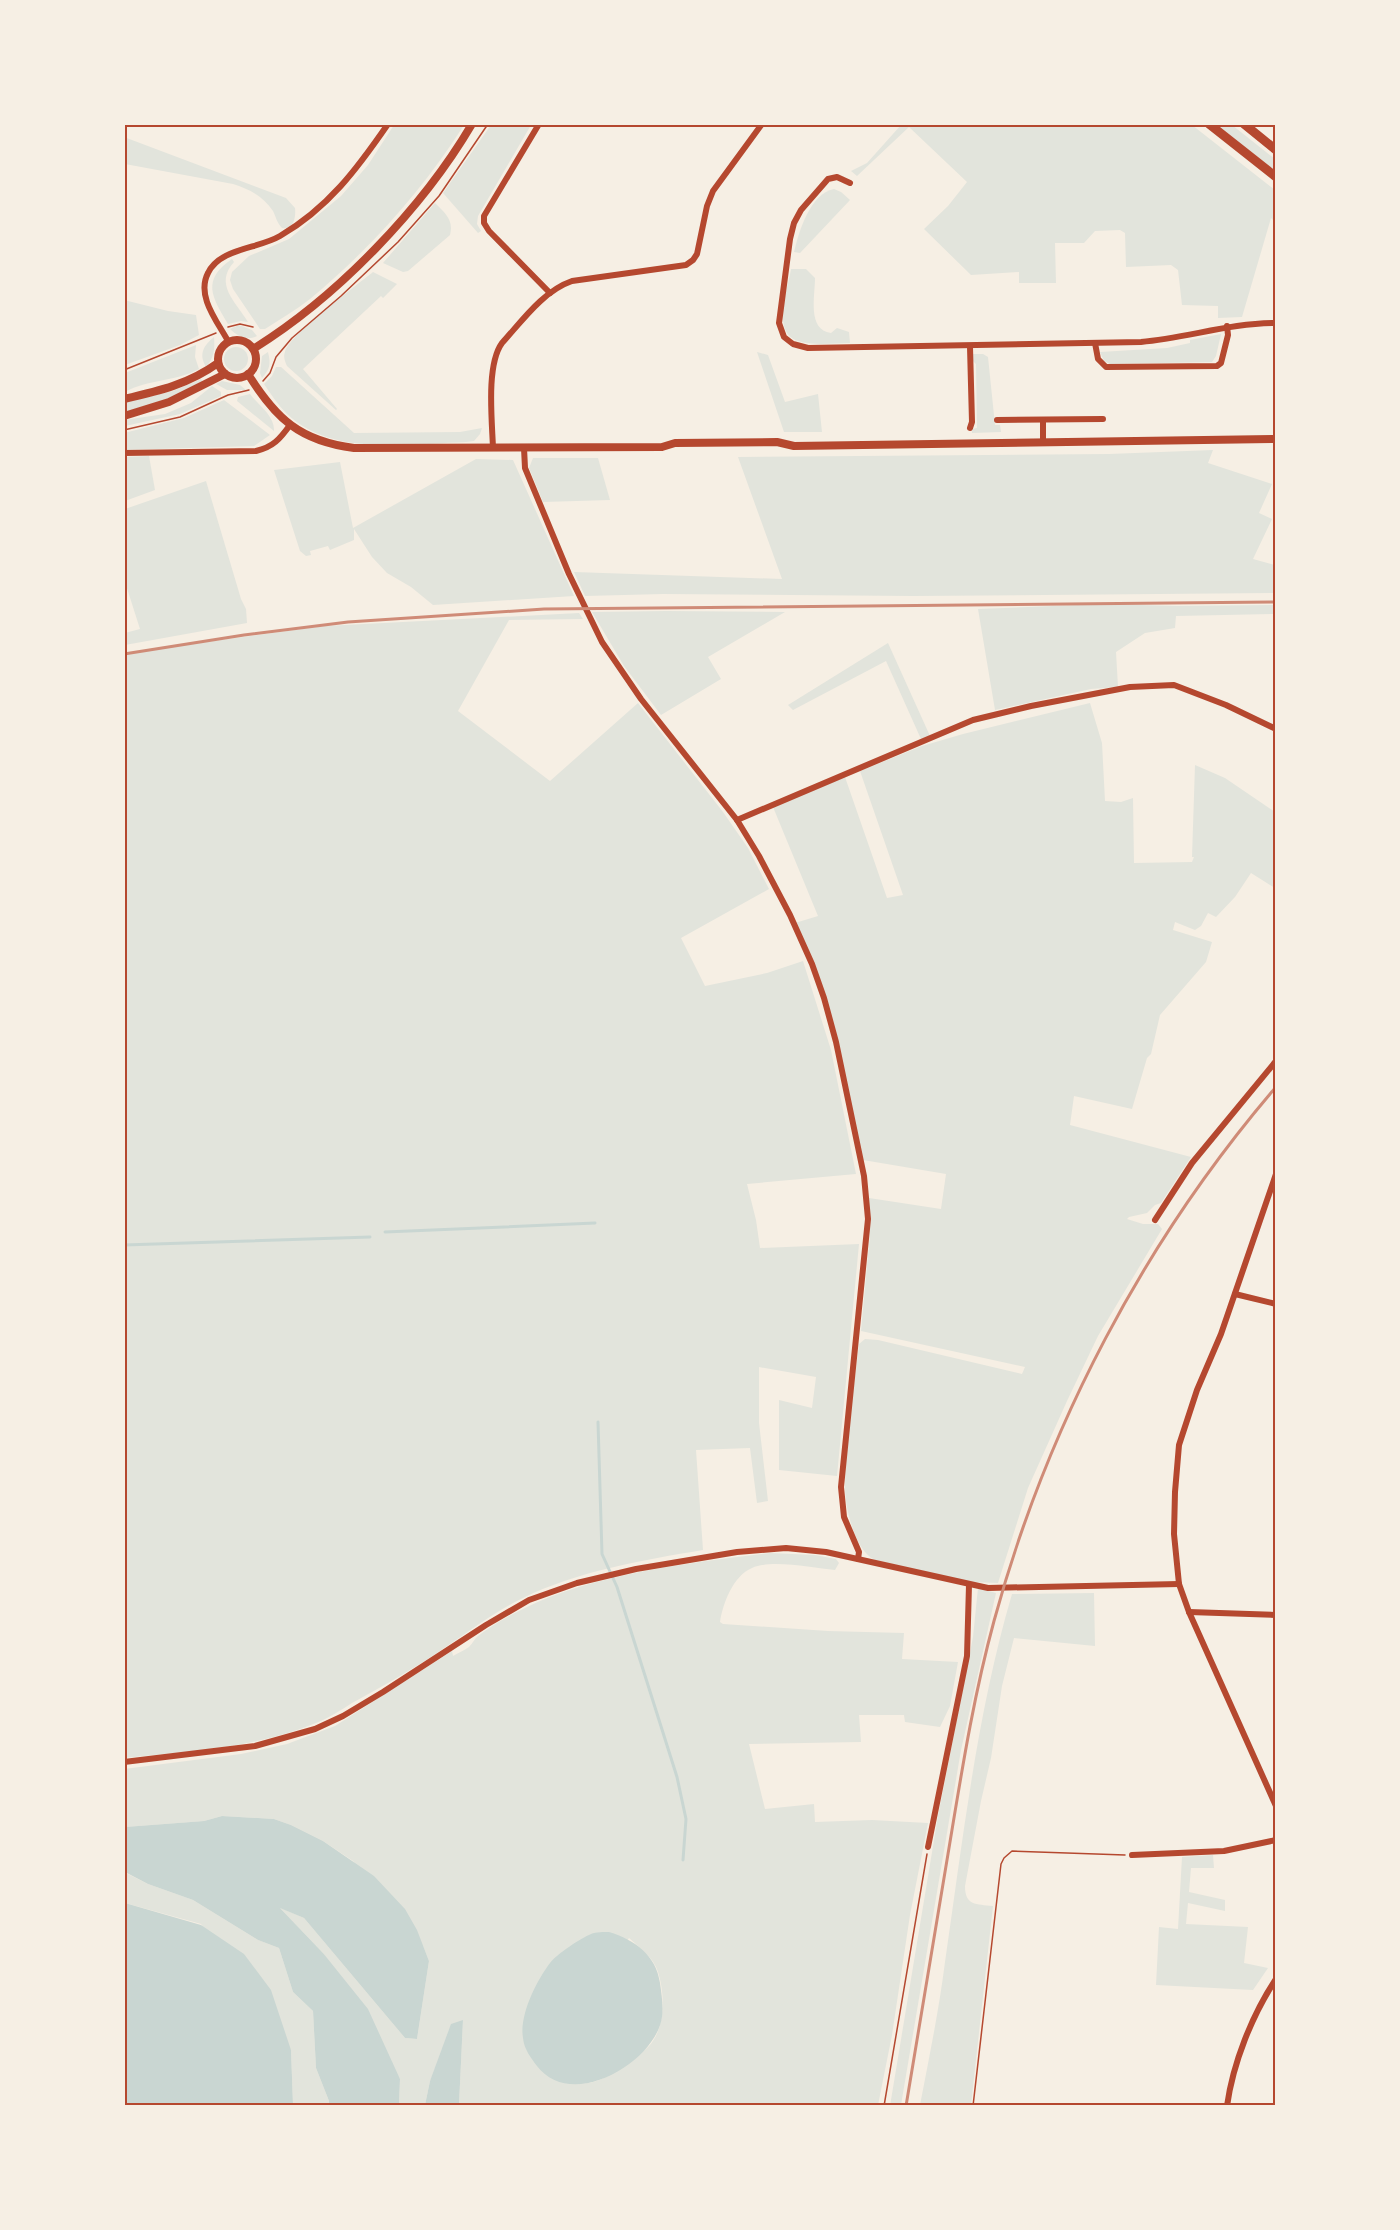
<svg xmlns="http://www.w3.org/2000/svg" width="1400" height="2230" font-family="'Roboto Condensed',sans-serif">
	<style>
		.green { fill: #e2e4dc; fill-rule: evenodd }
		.water { fill: #c9d6d2 }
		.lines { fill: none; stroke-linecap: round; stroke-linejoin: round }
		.stream { stroke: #c9d6d2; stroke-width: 3 }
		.path { stroke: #b5482f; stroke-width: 1.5 }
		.minor { stroke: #b5482f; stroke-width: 6 }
		.tertiary { stroke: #b5482f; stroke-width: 8 }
		.secondary { stroke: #b5482f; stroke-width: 8 }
		.primary { stroke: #b5482f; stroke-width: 9 }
		.rail { stroke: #cf8b77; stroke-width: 3 }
		.neatline { fill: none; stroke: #b5482f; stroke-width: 2 }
	</style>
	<rect width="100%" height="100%" fill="#f6efe4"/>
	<g class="green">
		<path d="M394 125H464C423 190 370 249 310 299 296 310 280 319 265 329H260L233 289 230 280 232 272 249 256 289 239 341 196 368 165Z"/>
		<polygon points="491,125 531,125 478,216 477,224 481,231 478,233 443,193"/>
		<polygon points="901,125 1192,125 1275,190 1275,222 1271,218 1242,317 1218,318 1218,306 1182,305 1178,270 1171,265 1126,267 1125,233 1120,230 1095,231 1084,243 1055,243 1056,283 1019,283 1019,272 971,275 924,229 948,206 967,182 909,127 857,176 851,171 867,163"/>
		<polygon points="1217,125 1232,125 1275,159 1275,171"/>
		<path d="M124 137 286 198 295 208C296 217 294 230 282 228 277 223 276 217 273 211 263 196 249 189 233 184L125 164Z"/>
		<path d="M834 189 841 192 850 200 800 253 794 252C799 231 810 194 834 189Z"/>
		<path d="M435 203C445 213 454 220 450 235L408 271 403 272 383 263Z"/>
		<path d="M232 259 234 262C214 284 235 301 248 322L241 321 228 324C212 297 201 280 232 259Z"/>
		<path d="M791 269H806L815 278C815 296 807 330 831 333L837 328 849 332 850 343C834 343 813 346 798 341 771 332 788 289 791 269Z"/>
		<path d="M373 272 397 284 383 298 381 296 303 369 337 409 336 410 287 366C285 361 283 357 285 352 289 335 356 286 373 272Z"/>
		<polygon points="124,300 168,311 196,315 199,335 180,345 125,365"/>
		<path d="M239 325 252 330 257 336C247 341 237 336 230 329Z"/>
		<polygon points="1221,334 1216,356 1212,362 1110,364 1104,361 1100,352 1167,348 1190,343 1190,340"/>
		<path d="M214 337C215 349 214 358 206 367 198 354 204 345 214 337Z"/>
		<path d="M196 345 195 357 199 369C175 382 148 379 125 392V373Z"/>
		<circle cx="236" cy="359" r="12"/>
		<path d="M268 352C271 364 270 369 262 378L260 373 262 356Z"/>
		<polygon points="757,352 768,355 785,402 818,394 822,432 784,432"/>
		<polygon points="972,354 983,354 988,357 995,425 1000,425 1001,432 972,433 972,429 977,428 976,364 973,361"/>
		<path d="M276 367H281L354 433 460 432 482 428 480 434 474 441 466 442C408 444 333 457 287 414 278 405 271 394 264 384L272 376Z"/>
		<polygon points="201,379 203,382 173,397 125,412 124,402 173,391"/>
		<polygon points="222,381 240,385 246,390 227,390 216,384"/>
		<polygon points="212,386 221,392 221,396 180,414 125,426 124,420 165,414 191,403"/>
		<path d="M250 394C258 405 275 416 274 431L237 401 238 397Z"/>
		<polygon points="224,400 270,435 254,446 125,450 124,433 184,418"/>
		<polygon points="1213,450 1208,463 1272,484 1259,513 1272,519 1253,559 1275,565 1275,593 913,596 663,594 585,596 574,572 782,579 738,457 1109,454"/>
		<polygon points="149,456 155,490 125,501 125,457"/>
		<polygon points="533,458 598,458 610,500 543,502 529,468"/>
		<polygon points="476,459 513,460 574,596 433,605 411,587 387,573 372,557 354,529 354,540 330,550 328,546 310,551 311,555 306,556 300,551 274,470 340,462 353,528"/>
		<polygon points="206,481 241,599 246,609 247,623 125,645 125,633 140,629 125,582 125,509"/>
		<polygon points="1103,604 1177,606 1275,605 1276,614 1176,616 1175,628 1145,633 1116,652 1118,687 1091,689 995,710 978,609"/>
		<polygon points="666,611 785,612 708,657 721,679 661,715 624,666 592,612"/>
		<path d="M579 613 583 619 509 620 458 711 550 781 638 703 723 812 748 848 769 889 681 938 705 986 767 973 803 961 831 1050 856 1174 747 1184 756 1220 760 1248 859 1244 837 1476 779 1470V1400L812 1408 816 1377 759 1367V1423L768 1501 757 1503 750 1448 696 1450 703 1550C643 1560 578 1571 523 1598 496 1611 474 1628 450 1644 419 1666 385 1685 352 1703 341 1710 329 1718 316 1723 256 1748 189 1751 125 1758V653L325 626Z"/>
		<polygon points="888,643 930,736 921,739 886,661 793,710 788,705"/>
		<path d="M1090 703 1102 743 1105 801 1121 802 1133 798 1134 863 1192 862 1194 857H1192L1195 765 1225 778 1275 812V888L1251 873 1235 897 1216 917 1208 913 1201 926 1195 930 1175 922 1173 930 1212 942 1206 962 1160 1015 1151 1054 1147 1058 1132 1109 1074 1096 1070 1125 1191 1157 1161 1203 1155 1205 1147 1213 1129 1217 1127 1219 1143 1224H1158L1162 1229 1098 1336 1067 1401 1028 1488 998 1583 972 1582 875 1560C855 1551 845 1508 845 1487 845 1440 854 1391 859 1344L865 1339 878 1340 1022 1374 1025 1367 861 1331 870 1234 869 1198 941 1209 946 1174 863 1160 835 1028 795 923 818 916 773 807 845 777 887 898 903 895 860 771 922 746 963 734Z"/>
		<path d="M770 1553 815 1555 836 1559 839 1563 835 1570C813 1568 772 1559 752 1568 733 1576 723 1603 720 1622L723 1624 828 1631 904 1633 902 1659 958 1662 950 1706 940 1727 905 1722 904 1715H859L861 1742 749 1744 765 1809 814 1804 815 1822 872 1820 928 1823 910 1915 892 2035 878 2105H459L463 2020 430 2081 425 2105H399L400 2079 323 1953 279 1907 304 1918 405 2038 417 2039 429 1961 423 1946 353 1861 323 1841 291 1825 274 1819 222 1816 204 1821 125 1827 124 1769 241 1754 287 1744 335 1726 452 1651 453 1656C458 1653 465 1650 469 1647 473 1643 474 1639 478 1636 492 1625 508 1616 525 1608 593 1574 694 1562 770 1553ZM629 1938C639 1947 654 1958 658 1972 665 1994 666 2029 648 2047 642 2053 633 2058 626 2064 601 2083 580 2091 550 2076Z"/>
		<polygon points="978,1588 996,1593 961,1750 901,2105 890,2106 938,1816 973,1637"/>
		<path d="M1094 1593 1095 1646 1014 1638 1002 1686 991 1758 981 1801 965 1886C965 1906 976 1904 993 1906L971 2105H920C929 2058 939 2010 945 1962 963 1838 977 1713 1012 1594Z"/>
		<polygon points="1213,1855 1214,1868 1191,1868 1189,1892 1225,1900 1225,1911 1188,1903 1186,1924 1248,1927 1244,1963 1268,1968 1253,1990 1156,1985 1159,1927 1178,1929 1182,1857"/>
		<polygon points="124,1872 148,1884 193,1900 258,1940 279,1948 293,1992 313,2011 316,2068 329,2101 329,2105 293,2105 291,2050 201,1924 125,1903"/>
	</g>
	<g class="water">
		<polygon points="222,1816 274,1819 291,1825 323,1841 374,1876 405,1909 417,1930 429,1961 417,2039 405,2038 304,1918 280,1908 323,1953 368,2009 400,2079 399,2105 329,2105 329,2101 316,2068 313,2011 293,1992 279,1948 258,1940 193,1900 148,1884 125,1872 125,1827 204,1821"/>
		<polygon points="125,1903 201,1925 244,1954 271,1990 291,2050 293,2105 125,2105"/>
		<path d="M609 1932C635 1940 656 1955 660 1983 662 1998 665 2014 659 2028 643 2068 570 2109 537 2066 531 2058 524 2049 523 2038 519 2015 537 1980 550 1963 557 1954 581 1938 591 1934 596 1932 604 1932 609 1932Z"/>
		<polygon points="463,2020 459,2105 425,2105 430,2081 451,2024"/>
	</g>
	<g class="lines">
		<g class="stream">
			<polyline points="385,1232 595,1223"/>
			<polyline points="124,1245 370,1237"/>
			<polyline points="598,1422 602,1554 617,1587 677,1777 686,1819 683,1860"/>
		</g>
		<g class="path">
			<polyline points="228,327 240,324 253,327"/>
			<polyline points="124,370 216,333"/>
			<polyline points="263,381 270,373 276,357 292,338 341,296 398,242 439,196 488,124"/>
			<polyline points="124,430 180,417 228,395 249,390"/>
			<polyline points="884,2106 927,1854"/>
			<polyline points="973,2106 1001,1864 1004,1858 1012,1851 1125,1855"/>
		</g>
		<g class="minor">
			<polyline points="539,124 484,216 484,223 489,231 550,293"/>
			<path d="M850 183 837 177 828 179 801 210 794 223 790 239 779 323 784 337 793 344 808 348 1141 342C1187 338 1230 323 1276 323"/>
			<path d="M228 341C217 321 196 296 208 273 220 248 258 249 280 236 328 208 357 169 388 124"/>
			<polyline points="1095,343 1098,359 1106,367 1217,366 1221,363 1228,335 1227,326"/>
			<polyline points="970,347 972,422 970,428"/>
			<polyline points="997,420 1103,419"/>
			<polyline points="1043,420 1043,442"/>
			<path d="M493 448C492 420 486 365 502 343 522 321 543 291 572 281L686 265 693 260 697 254 707 206 713 191 762 124"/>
			<polyline points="524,448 525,468 569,574 602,642 641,699 737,820 759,856 790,915 812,964 824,998 836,1042 864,1176 868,1219 841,1487 844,1517 859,1552 858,1559"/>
			<path d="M124 453 256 451C273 447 280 439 290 425"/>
			<polyline points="737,820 973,720 1031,706 1130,687 1174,685 1226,705 1276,729"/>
			<polyline points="1276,1174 1221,1334 1197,1390 1179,1445 1175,1492 1174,1534 1179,1584 1189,1612 1276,1806"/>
			<polyline points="1155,1220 1192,1163 1276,1061"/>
			<polyline points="1235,1294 1276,1304"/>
			<polyline points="1189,1612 1276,1615"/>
			<polyline points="124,1762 255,1746 315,1729 343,1716 383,1692 486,1625 529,1600 577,1583 636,1569 737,1552 786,1548 826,1552 988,1588 1179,1584"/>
			<polyline points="928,1847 967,1656 969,1585"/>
			<polyline points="1132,1855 1224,1851 1276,1840"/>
			<path d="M1227 2106C1233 2063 1252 2015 1276 1979"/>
		</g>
		<path class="tertiary" d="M248 374C276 419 300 441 354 448L662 447 675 443 777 442 794 446 1276 439"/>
		<g class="secondary">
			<circle cx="237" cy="359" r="19"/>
			<path d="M253 349C337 297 422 209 472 124"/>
			<path d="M124 399C159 391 189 384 218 363"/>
			<polyline points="124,416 169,402 225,374"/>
		</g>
		<g class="primary">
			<polyline points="1209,124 1276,177"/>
			<polyline points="1244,124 1276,150"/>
		</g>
		<g class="rail">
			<polyline points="124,654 244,635 348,622 544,609 1276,602"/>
			<path d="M906 2106C920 2022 934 1938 948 1854 961 1776 973 1698 994 1621 1047 1426 1144 1241 1276 1087"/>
		</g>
	</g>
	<rect width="1400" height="2230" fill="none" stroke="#f6efe4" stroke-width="252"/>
	<rect x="126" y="126" width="1148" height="1978" class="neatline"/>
</svg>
